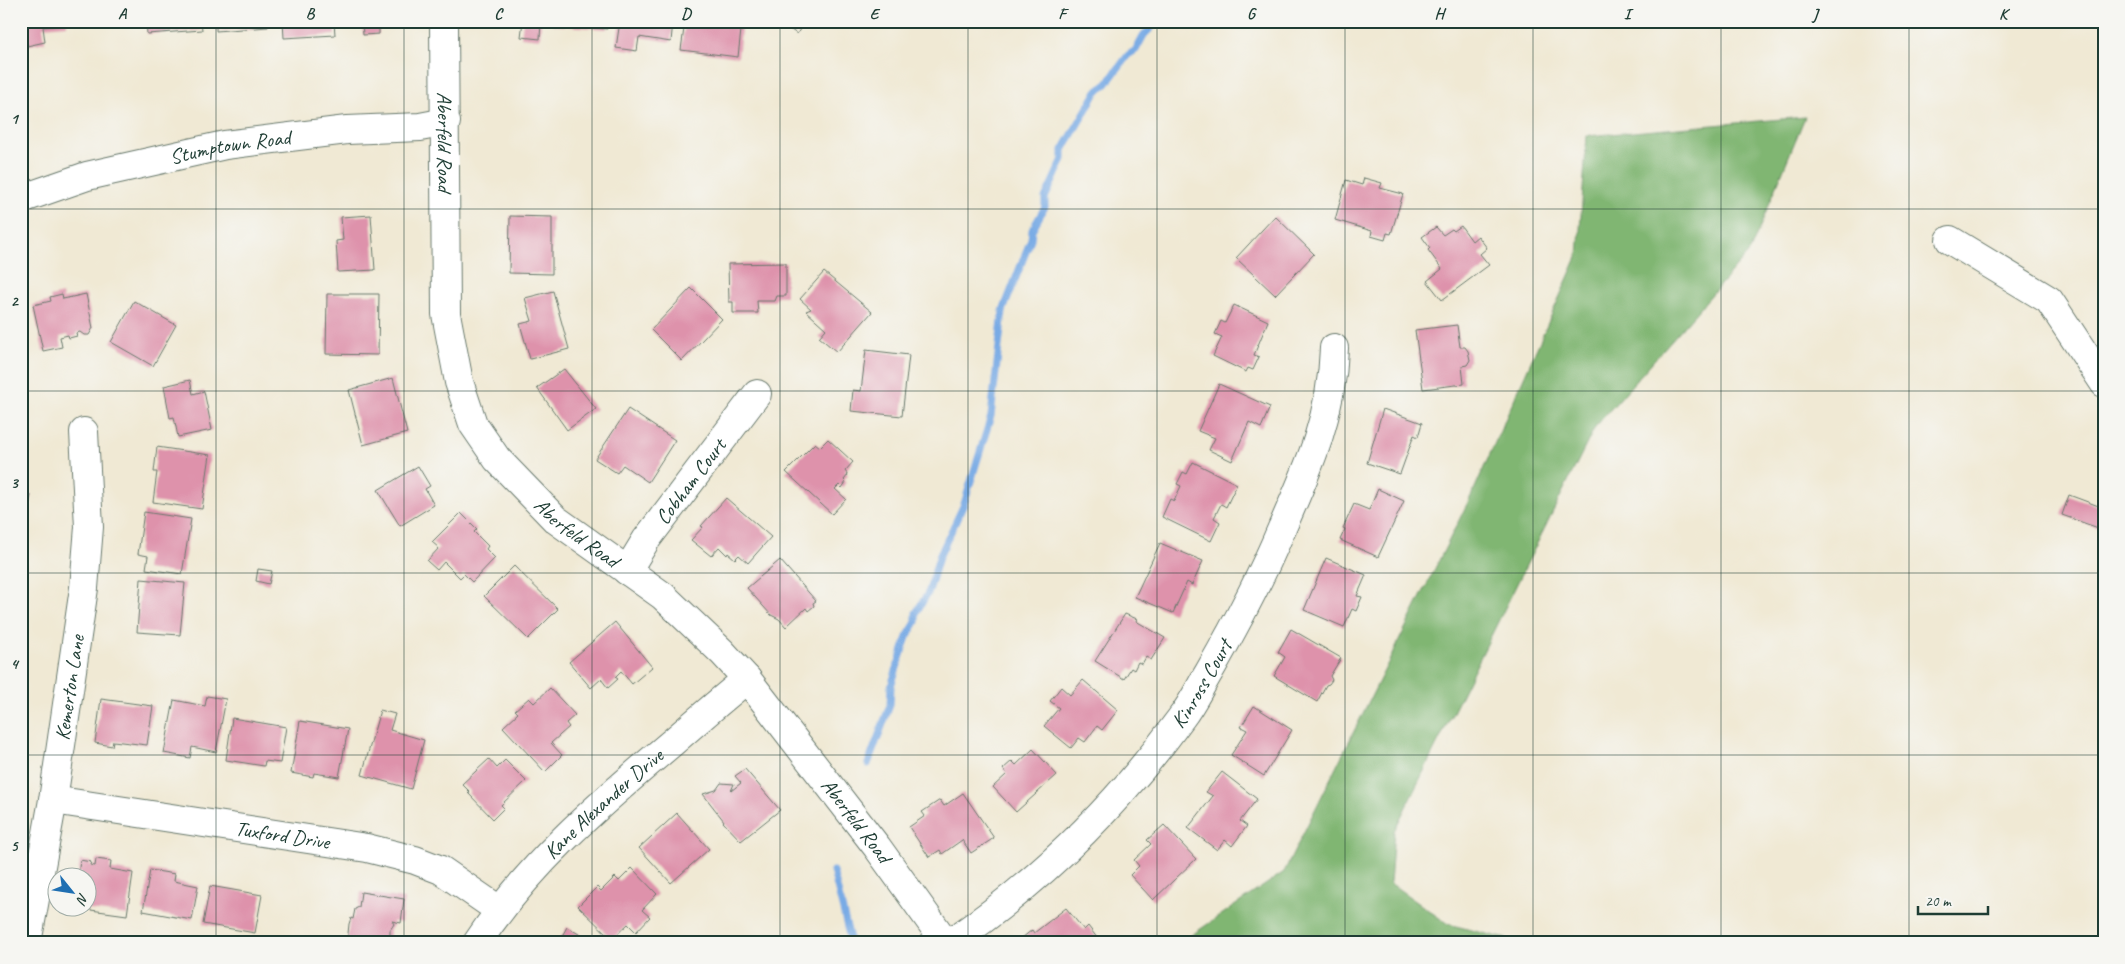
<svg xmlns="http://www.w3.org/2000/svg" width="2125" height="964" font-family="Caveat,sans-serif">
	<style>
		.forest { fill: #80b672; stroke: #507a53 }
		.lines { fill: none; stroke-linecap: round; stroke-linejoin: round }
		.stream { stroke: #79abe5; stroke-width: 7 }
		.building { fill: #de92ab }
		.minor-casing { stroke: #68796c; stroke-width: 30 }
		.minor { stroke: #fff; stroke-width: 28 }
		.grid { fill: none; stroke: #1f3d34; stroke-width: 1; stroke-opacity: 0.55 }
		.labels { text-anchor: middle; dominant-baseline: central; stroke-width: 4; stroke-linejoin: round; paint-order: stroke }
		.street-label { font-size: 21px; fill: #1f3d34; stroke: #f6f6f2 }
		.neatline { fill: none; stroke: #1f3d34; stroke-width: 2 }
		.grid-label { font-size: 16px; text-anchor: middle; font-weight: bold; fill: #1f3d34 }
	</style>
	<rect width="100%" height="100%" fill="#f6f6f2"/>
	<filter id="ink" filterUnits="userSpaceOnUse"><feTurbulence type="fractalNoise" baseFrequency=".02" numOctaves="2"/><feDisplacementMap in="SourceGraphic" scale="10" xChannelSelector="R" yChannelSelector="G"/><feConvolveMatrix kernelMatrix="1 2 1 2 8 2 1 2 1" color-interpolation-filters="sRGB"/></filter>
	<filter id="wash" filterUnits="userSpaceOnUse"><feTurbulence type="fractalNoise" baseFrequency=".0096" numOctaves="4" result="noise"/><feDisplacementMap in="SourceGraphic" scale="20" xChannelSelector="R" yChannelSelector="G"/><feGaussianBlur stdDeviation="1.12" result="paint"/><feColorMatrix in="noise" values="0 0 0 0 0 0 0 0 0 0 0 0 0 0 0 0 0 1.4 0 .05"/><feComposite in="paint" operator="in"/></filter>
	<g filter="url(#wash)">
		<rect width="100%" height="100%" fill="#f0e9d4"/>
		<polygon class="forest" points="1805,117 1750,251 1595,427 1394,831 1390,883 1448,924 1522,943 1180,943 1284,872 1474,490 1578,255 1587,136"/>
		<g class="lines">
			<g class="stream">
				<polyline points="868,764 890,705 891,686 907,637 916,622 916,613 929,591 939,557 964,504 991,416 1003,311 1031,239 1032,230 1045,207 1045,198 1063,159 1063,150 1097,91 1105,86 1128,55 1136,50 1144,35 1158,21"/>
				<polyline points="833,871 851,943"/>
			</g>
		</g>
		<g id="blocks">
			<g class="building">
				<polygon points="21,21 67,21 67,25 43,27 45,42 27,46 27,43 21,43"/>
				<polygon points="146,21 201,21 202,30 147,34"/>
				<polygon points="216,21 268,21 268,27 216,31"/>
				<polygon points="283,21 334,21 335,35 284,38"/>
				<polygon points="362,21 379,21 379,34 363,35"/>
				<polygon points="523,21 541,21 540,39 521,37"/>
				<polygon points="553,21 608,21 607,29 553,25"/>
				<polygon points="620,21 673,21 671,42 639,37 637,51 616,48"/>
				<polygon points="685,21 742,21 738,57 681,50"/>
				<polygon points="778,21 805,21 797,34"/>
				<polygon points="1364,178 1382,183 1380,188 1403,194 1391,234 1387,233 1385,240 1371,236 1372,231 1335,220 1346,180 1362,185"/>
				<polygon points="371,215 375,270 338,272 336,241 343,240 341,217"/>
				<polygon points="510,216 552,217 552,274 509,273"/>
				<polygon points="1275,216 1314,254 1275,295 1236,258"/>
				<polygon points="1461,226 1472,241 1478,236 1487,248 1480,254 1489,265 1442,300 1427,281 1442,269 1428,250 1430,248 1422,237 1436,227 1443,235 1452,229 1454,231"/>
				<polygon points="786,263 786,296 777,296 775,301 757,301 758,313 733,313 733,302 729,302 728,264"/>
				<polygon points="824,272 872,312 837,352 819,337 826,329 806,311 811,309 800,299"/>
				<polygon points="691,288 722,319 682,361 651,330"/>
				<polygon points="553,291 569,349 530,359 520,324 532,321 525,298"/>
				<polygon points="62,294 63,299 86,294 93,328 89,335 84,335 80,332 76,333 77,336 69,338 68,335 60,337 62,347 43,351 33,305 51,301 50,297"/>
				<polygon points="327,294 379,294 378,355 326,354"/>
				<polygon points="134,301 176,325 153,366 111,342"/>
				<polygon points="1234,305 1268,321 1254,355 1259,357 1253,370 1248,368 1246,372 1213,356 1222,337 1215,334 1221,321 1225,323"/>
				<polygon points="1457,325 1460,347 1465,347 1468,351 1470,360 1467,365 1462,366 1464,384 1423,389 1415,330"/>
				<polygon points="866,350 909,355 902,416 851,411 853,390 861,391"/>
				<polygon points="21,358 24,360 23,362 26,364 21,372"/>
				<polygon points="564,369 596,409 567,430 537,388"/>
				<polygon points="393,378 407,433 363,445 349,390"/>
				<polygon points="190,380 193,394 204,391 212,430 178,437 174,417 170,418 164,386"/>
				<polygon points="1219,384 1270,407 1261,428 1249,422 1232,461 1209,450 1215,438 1198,431"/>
				<polygon points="628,409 675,440 648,482 623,465 617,473 595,459"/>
				<polygon points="1383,409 1422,423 1418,437 1414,435 1400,474 1367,463"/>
				<polygon points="828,439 853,462 845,471 848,475 844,480 846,482 842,488 839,485 835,489 846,499 832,514 786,472 815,443 820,447"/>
				<polygon points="157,447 210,455 202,509 153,502 157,472 154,472"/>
				<polygon points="1193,462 1237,484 1226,507 1221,504 1214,518 1220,522 1211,541 1162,517 1170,499 1174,501 1181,486 1177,484 1183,472 1187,474"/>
				<polygon points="418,466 430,486 425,489 434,505 400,526 378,490"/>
				<polygon points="1378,489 1404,501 1378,557 1340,540 1345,529 1343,528 1354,504 1369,510"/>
				<polygon points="21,493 31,495 22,545 21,545"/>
				<polygon points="2069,495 2104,508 2104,520 2101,529 2062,515"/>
				<polygon points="726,498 771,537 748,563 739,555 735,559 728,553 727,555 719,547 711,556 691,540 703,527 701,526"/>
				<polygon points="144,512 191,519 182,574 146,569 148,556 138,554"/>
				<polygon points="461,513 477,529 474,532 488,546 486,549 495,558 472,582 464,574 460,578 444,562 437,570 427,561 439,548 432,542"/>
				<polygon points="1160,543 1203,561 1192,585 1187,582 1173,613 1135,597"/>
				<polygon points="1326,558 1366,575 1357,596 1362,597 1356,611 1352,609 1344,627 1304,610"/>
				<polygon points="780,560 816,601 813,603 814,606 808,611 806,608 786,627 779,619 771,615 747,588"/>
				<polygon points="21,561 26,562 23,594 21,594"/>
				<polygon points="514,566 558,609 528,639 484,596"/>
				<polygon points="258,569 272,571 269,584 256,581"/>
				<polygon points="141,579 185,583 180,635 137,632"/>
				<polygon points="1125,614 1137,619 1136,621 1165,638 1151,660 1146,657 1142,664 1138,662 1134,670 1131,668 1124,679 1095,661"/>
				<polygon points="615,622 652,667 632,684 621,671 615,677 618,679 608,688 601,679 591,688 569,662"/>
				<polygon points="1291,629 1341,658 1330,676 1332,680 1329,684 1326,685 1317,702 1274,676 1285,657 1278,652"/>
				<polygon points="1083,680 1118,710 1102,730 1097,726 1085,742 1079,738 1071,748 1044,726 1059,708 1050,701 1061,687 1070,695"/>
				<polygon points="550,688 575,715 566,723 569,727 551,743 562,755 545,772 503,727 518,713 515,710 529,698 534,703"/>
				<polygon points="207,696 226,699 216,752 192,747 190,758 164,753 174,700 205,706"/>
				<polygon points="101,699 153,706 147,745 113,741 112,746 95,743"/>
				<polygon points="1254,706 1292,730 1264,776 1231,755 1247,730 1241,727"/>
				<polygon points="380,710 395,714 390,730 424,740 411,789 362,775"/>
				<polygon points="232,718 286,727 280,763 265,761 264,766 226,760"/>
				<polygon points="300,721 348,729 339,777 314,773 313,777 291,773"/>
				<polygon points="1033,749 1057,775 1016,812 993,787 1007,774 1003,769 1012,761 1016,765"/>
				<polygon points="489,759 497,768 505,760 526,781 501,805 504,808 493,819 468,793 470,792 462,784"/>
				<polygon points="745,769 780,810 741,841 723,822 724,821 703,794 716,790 721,783 734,784 731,791 741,783 735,776"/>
				<polygon points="1222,772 1257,799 1240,821 1247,826 1232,846 1225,840 1217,850 1188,828 1213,796 1206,792"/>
				<polygon points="963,793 994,838 971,853 962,840 942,854 940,850 929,857 909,827 925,816 922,812 940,800 944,806"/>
				<polygon points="677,813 709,849 671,883 639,848"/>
				<polygon points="1164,825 1196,859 1153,900 1130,875 1139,866 1134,860 1151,844 1147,840"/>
				<polygon points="96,859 111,861 110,869 133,873 127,915 76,908 88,906 88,876 78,876 80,860 91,862 90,865 95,866"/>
				<polygon points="632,868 657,894 642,910 650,917 636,932 628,924 612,939 578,906 597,887 601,891 615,877 619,881"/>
				<polygon points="150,870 175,874 174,881 198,886 192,920 143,911"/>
				<polygon points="210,886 262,895 255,933 203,924"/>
				<polygon points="361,892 404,899 401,923 392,921 394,924 390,930 390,942 347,943 349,924 351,918 353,919 355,909 359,907"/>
				<polygon points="1066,908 1084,930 1088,926 1098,939 1093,943 1026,943 1022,938 1032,930 1034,933"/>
				<polygon points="567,927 594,943 558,943"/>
			</g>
		</g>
	</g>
	<g filter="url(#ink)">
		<use href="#blocks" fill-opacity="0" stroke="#68796c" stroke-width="1"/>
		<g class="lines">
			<defs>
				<g id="minor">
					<path id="s1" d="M444 21 446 314 459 382 473 424 497 459 555 519 663 596 722 652 747 679 877 847 946 943"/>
					<path id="s2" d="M21 199 87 176 225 145 347 130 420 127 446 122"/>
					<polyline points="1950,240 2049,300 2104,383"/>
					<path id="s3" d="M627 571 646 540 757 394"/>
					<path id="s4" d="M53 800 367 848 415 860 441 870 499 910"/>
					<path id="s5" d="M27 943 53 800 84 588 89 527 84 432"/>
					<path id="s6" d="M477 943C530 862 601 803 674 741 698 720 722 699 747 679"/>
					<path id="s7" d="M950 943C1041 881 1117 806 1181 718 1192 704 1200 687 1209 672 1236 625 1261 578 1282 528 1309 467 1332 416 1334 348"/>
				</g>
			</defs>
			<use href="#minor" class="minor-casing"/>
			<use href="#minor" class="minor"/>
		</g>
	</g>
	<path class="grid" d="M216 21V943M404 21V943M592 21V943M780 21V943M968 21V943M1157 21V943M1345 21V943M1533 21V943M1721 21V943M1909 21V943M21 209H2104M21 391H2104M21 573H2104M21 755H2104"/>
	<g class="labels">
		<g class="street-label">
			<text stroke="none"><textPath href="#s1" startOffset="121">Aberfeld Road</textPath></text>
			<text stroke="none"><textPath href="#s2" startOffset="216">Stumptown Road</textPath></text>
			<text stroke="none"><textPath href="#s3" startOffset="110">Cobham Court</textPath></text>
			<text stroke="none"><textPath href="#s1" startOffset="558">Aberfeld Road</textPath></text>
			<text stroke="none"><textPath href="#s7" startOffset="364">Kinross Court</textPath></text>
			<text stroke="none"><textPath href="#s5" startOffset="259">Kemerton Lane</textPath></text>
			<text stroke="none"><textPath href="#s6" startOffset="189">Kane Alexander Drive</textPath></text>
			<text stroke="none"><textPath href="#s1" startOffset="962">Aberfeld Road</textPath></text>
			<text stroke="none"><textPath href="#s4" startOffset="232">Tuxford Drive</textPath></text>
		</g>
	</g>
	<rect width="2125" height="964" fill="none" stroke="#f6f6f2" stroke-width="55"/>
	<g transform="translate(72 892) rotate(120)"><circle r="24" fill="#f6f6f2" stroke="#a0aca6"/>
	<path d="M0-4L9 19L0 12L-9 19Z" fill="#1f6fb2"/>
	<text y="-8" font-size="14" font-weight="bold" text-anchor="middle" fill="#1f3d34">N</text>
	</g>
	<path d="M1918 906v8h70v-8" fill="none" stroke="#1f3d34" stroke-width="2.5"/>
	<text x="1925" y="906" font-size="15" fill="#1f3d34" stroke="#f6f6f2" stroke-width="4" paint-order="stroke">20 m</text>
	<rect x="28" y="28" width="2070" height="908" class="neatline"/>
	<g class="grid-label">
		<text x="122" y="19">A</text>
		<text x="310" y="19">B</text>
		<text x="498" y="19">C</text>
		<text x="686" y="19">D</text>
		<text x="874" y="19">E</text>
		<text x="1062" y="19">F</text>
		<text x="1251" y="19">G</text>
		<text x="1439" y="19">H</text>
		<text x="1627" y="19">I</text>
		<text x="1815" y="19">J</text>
		<text x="2003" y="19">K</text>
		<text x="14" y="124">1</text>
		<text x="14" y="306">2</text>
		<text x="14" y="488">3</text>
		<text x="14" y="669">4</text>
		<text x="14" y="851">5</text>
	</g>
</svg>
